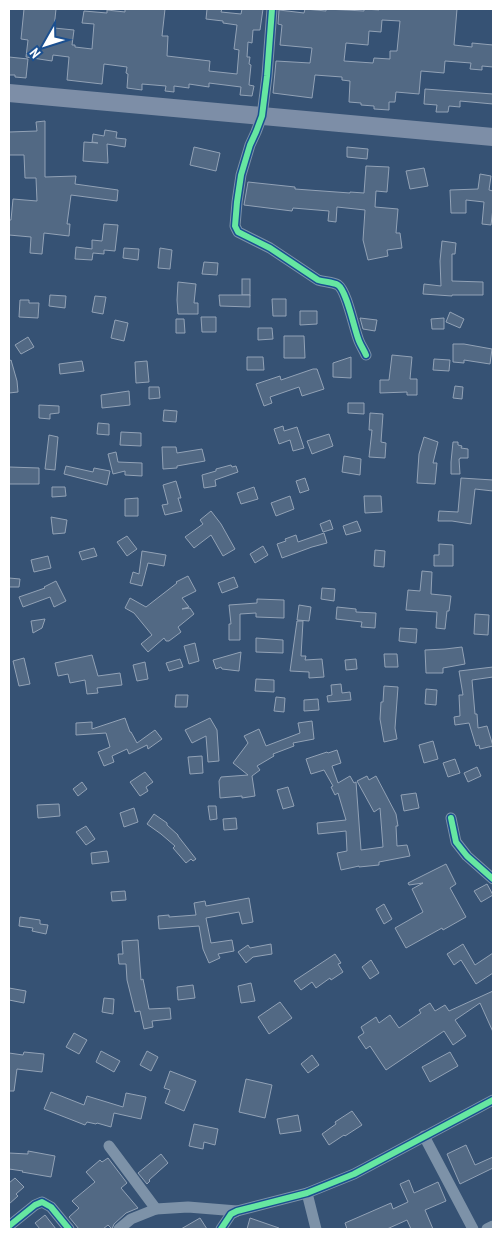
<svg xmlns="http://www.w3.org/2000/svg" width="502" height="1238" font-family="'PT Sans Narrow',sans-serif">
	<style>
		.building { fill: #526984; stroke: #92a2b6; fill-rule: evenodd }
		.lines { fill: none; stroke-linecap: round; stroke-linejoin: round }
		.street { stroke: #7d92a8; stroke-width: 11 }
		.primary { stroke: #7d8ea7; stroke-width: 18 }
		.cycleway-casing { stroke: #1b4f8f; stroke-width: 9 }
		.cycleway { stroke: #66e7a1; stroke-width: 6 }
	</style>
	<rect width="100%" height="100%" fill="#365274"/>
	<g class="building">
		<polygon points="24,9 56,9 54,28 74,30 72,45 75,45 75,47 92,49 94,24 82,23 84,11 107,13 107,10 125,12 125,9 165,9 162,36 168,36 167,56 210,61 209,71 237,74 239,50 234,49 237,25 223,23 223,21 206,19 207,9 222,9 221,12 241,14 242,9 263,9 260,30 253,30 252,43 248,42 247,57 250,57 249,64 251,65 249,85 254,86 252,96 240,95 241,87 209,83 209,87 189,84 189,88 174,86 174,92 165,91 166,86 142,84 142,90 127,88 128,74 126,73 127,67 104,64 102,84 67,80 69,57 53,55 52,61 26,57 28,40 21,39"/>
		<path d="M305 9 326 11V9L364 11V9L379 10V9H457L454 45 472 47V43L493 45V67L482 66V70L470 69 471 63 445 61 444 73 421 71 419 94 396 92 395 102H389V110L374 109V106L361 105V103L349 102 350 81 342 80V77L315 75 312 98 273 93 276 61 310 63 312 48 280 45 282 25 278 24 279 10 304 13ZM382 20 400 21 397 51H390V59L374 58 373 63 344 61 346 43 368 45 369 31 381 32Z"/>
		<polygon points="9,57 28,59 26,78 15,77 15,75 9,75"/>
		<polygon points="425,89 493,94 493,104 460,101 460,107 449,106 448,112 436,112 437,105 424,104"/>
		<polygon points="45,121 45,177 76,176 75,184 118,190 117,201 71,195 67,224 70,224 69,236 44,233 42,254 30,253 31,237 9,235 9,220 11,220 13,199 37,201 36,178 25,178 24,155 9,155 9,132 37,131 36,122"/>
		<polygon points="105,130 117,132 116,138 126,139 125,147 107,144 108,163 83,161 84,142 98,143 92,142 93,134 104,136"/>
		<polygon points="194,147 220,153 216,171 190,165"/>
		<polygon points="347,147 368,149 367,159 347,157"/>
		<polygon points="366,166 389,167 387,192 376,191 375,207 398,209 396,233 400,233 402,248 387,250 388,256 368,260 363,240 365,210 337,207 336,222 328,221 329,211 293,208 292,211 244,205 248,182 295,187 295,189 350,193 350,192 364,193"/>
		<polygon points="424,168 428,186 410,189 406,171"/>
		<polygon points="480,174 491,176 489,190 493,191 493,208 491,225 482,224 484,202 466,200 466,213 451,213 450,190 478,189"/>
		<polygon points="104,224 118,225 115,251 104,250 104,254 93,253 92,260 75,259 76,247 92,249 92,240 102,241"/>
		<polygon points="442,241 456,243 455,254 452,254 452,281 483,282 483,295 452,295 452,296 423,294 424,284 441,286 440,261"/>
		<polygon points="124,248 139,249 138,260 123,258"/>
		<polygon points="160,248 172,250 170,269 158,268"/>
		<polygon points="204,262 218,263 217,275 202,274"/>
		<rect x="242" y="279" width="8" height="16"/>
		<polygon points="178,282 196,284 194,303 198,303 198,314 178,314 177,300"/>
		<polygon points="50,295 66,296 65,308 49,306"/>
		<polygon points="219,295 250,295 250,307 220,306"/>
		<polygon points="95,296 106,297 103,314 92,312"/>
		<polygon points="272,299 286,299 286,316 273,316"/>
		<polygon points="20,300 29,300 29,303 39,303 38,318 19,317"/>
		<polygon points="300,311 317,311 317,324 300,325"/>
		<polygon points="450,312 464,319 460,328 446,322"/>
		<polygon points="201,317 216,317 216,332 202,332"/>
		<polygon points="360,318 377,320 375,331 363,329"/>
		<polygon points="444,318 444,329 432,329 431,319"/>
		<polygon points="176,319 184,319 185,333 176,333"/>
		<polygon points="115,320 128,323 124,341 111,338"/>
		<polygon points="258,328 272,328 273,339 258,340"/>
		<polygon points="284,336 304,336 305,358 284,358"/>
		<polygon points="28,337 34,347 21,354 15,345"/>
		<polygon points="453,344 464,344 492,349 490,364 464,360 464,363 453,362"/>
		<polygon points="392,355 412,357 410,379 417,379 417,395 407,395 407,392 380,393 380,380 389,380"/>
		<polygon points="247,357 263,357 264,370 247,370"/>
		<polygon points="351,357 351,378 333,377 333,363"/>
		<polygon points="434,359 450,360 449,371 433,370"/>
		<polygon points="11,360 17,381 18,392 9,393 9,361"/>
		<polygon points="82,361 84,371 60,374 59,364"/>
		<polygon points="147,361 149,382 136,383 135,362"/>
		<polygon points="313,369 317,369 324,389 302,396 299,387 270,397 272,403 264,406 256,384 280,376 281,380"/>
		<polygon points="455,386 463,387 462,399 453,398"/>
		<polygon points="149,387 159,387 160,398 149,399"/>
		<polygon points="129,391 130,405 102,408 101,395"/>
		<polygon points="348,403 364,403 364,414 348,413"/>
		<polygon points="39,405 59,406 59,413 50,414 50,419 39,418"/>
		<polygon points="164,410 177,411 176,422 163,421"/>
		<polygon points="370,413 383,414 381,442 386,443 385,458 369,457 372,430 369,430"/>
		<polygon points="98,423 109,424 109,435 97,434"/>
		<polygon points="283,426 284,431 297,427 304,448 293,451 290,440 279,444 274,429"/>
		<polygon points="121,432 141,433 141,446 120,445"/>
		<polygon points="329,434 333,446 312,454 307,441"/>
		<polygon points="49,435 58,437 55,470 45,469"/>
		<polygon points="424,437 438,442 433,463 437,463 435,484 417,483 419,454"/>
		<polygon points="453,442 458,442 458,445 462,446 461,448 468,449 468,458 460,458 460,459 459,459 460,474 451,474 451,462"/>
		<polygon points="162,447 176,447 177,453 202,449 205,461 177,466 177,468 163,469"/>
		<polygon points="116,452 118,462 142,463 142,476 125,475 125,471 113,474 108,454"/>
		<polygon points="344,456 361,459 360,475 342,472"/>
		<polygon points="231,465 232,467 236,466 238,472 215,480 216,486 204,488 202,475 216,471 216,469"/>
		<polygon points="66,466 93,472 94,468 110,471 107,485 64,474"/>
		<polygon points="9,467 39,468 39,484 9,484"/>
		<polygon points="305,478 309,490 300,493 296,481"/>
		<polygon points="461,478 493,480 493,491 475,489 471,524 452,521 438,521 439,511 458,512"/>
		<polygon points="176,481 181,498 178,498 182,511 165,515 162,505 168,504 163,485"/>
		<polygon points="52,487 65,487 66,496 52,497"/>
		<polygon points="254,487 258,499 241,504 237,493"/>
		<polygon points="290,496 294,509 276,516 271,503"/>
		<polygon points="364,496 381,496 382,512 365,513"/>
		<polygon points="138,498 138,516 125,516 125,499"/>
		<polygon points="211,511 221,524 235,549 223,556 211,535 194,548 185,537 203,524 200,520"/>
		<polygon points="51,517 67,520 65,533 53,534"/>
		<polygon points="330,520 333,529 323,532 320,524"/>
		<polygon points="357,521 361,531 346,535 343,526"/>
		<polygon points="324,533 327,543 312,547 282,558 277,544 286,541 285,539 296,535 298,542"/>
		<polygon points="127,536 137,549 127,556 117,542"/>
		<polygon points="439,544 453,545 453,566 434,566 434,555 439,555"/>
		<polygon points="263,546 268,555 255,563 250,554"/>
		<polygon points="94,548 97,556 82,560 79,552"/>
		<polygon points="375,550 385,551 384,567 374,566"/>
		<polygon points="142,551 166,555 164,566 148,563 142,586 130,583 133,572 139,574"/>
		<polygon points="48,556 51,568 34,572 31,560"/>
		<polygon points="422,571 432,572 431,594 451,596 449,611 447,611 445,629 436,628 437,612 406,610 408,590 420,591"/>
		<polygon points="188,576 196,591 182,598 189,607 182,609 190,608 194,614 178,627 181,632 169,641 166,641 164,638 148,652 141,644 152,635 134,613 125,608 130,598 146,607 177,583 176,582"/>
		<polygon points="234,577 238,587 222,593 218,583"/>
		<polygon points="9,578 20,579 19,587 9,587"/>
		<polygon points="56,581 66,601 54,607 50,597 23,607 19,597 45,588 44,587"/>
		<polygon points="322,588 335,589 334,601 321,599"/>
		<polygon points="257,599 284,600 284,618 256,617 256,613 240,614 240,640 229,640 229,624 231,624 229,605 257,603"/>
		<polygon points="299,605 311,607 309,621 297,620"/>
		<polygon points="337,607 356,609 356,612 376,613 375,628 361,627 362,622 336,619"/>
		<polygon points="475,614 489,615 488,635 474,634"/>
		<polygon points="45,619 42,628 33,633 31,621"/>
		<polygon points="297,621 303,621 301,656 306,656 305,660 322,659 324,677 309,678 309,672 290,671"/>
		<polygon points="400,628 417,629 416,643 399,641"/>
		<polygon points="256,638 283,640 283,653 256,652"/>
		<polygon points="195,643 199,661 189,664 184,646"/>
		<polygon points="462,647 465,664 443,668 443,673 426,673 425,650 445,649"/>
		<polygon points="241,652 239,671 222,669 221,667 216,669 213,660"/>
		<polygon points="384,654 397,654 398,667 385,667"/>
		<polygon points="92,655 98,676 120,673 122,685 97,688 98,693 87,694 85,680 70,683 68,674 58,676 55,663"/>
		<polygon points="24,658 30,684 19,686 13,661"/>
		<polygon points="180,659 183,667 169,671 166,663"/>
		<polygon points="356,659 357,669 346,670 345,660"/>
		<polygon points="145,662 148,679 137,681 133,665"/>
		<polygon points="493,667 493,677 472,680 475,714 477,714 478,728 487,726 493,746 480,749 479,745 476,746 469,723 455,725 454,717 460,716 459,695 463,695 459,671"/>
		<polygon points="256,679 274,680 274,692 255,691"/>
		<polygon points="341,684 342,693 350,692 351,700 328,702 327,696 332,695 331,685"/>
		<polygon points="384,686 398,687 395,728 397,739 384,742 380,719 381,702 383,702"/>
		<polygon points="426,689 437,690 436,705 425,704"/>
		<polygon points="176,695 188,695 187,707 175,707"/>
		<polygon points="276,697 285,698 284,712 274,711"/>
		<polygon points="318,699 319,710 304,711 304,700"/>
		<polygon points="125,718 130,732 131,732 137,743 155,730 162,739 148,749 147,745 129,754 127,749 112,756 114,762 104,766 98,752 110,747 106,733 76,735 76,723 92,722 92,729"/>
		<polygon points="210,718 217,730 219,761 208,762 206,736 192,743 185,730"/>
		<polygon points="312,721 314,739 293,743 294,746 273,754 274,756 257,766 260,770 252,776 255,796 242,798 242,796 220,798 219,781 221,777 248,775 233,763 248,743 244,736 259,729 266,746 300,733 298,723"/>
		<polygon points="433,741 438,759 424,763 419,745"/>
		<polygon points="337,750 341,763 332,766 338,783 350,776 354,783 356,782 361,850 383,847 380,808 374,812 357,781 367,776 369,780 376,776 396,814 398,826 396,826 397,846 407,845 410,856 379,862 379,865 359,867 359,866 341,870 337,853 347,851 346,831 318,834 317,823 346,820 338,793 335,795 331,787 333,786 324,770 311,774 306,759 327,752 328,753"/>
		<polygon points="202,756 203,773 190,774 188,757"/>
		<polygon points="455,759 460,773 448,777 443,763"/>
		<polygon points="477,767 481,776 468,782 464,773"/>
		<polygon points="145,772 153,782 146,787 148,791 140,796 130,782"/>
		<polygon points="82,782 87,789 78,796 73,789"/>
		<polygon points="288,787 294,806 283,809 277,790"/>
		<polygon points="416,793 419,808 404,811 401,795"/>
		<polygon points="59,804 60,816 38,818 37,805"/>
		<polygon points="208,806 216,806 217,819 210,820"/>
		<polygon points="134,808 138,822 124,827 120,813"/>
		<polygon points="154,814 167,823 167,825 178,835 178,836 196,859 193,861 191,859 186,863 173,848 175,846 161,834 147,824"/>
		<polygon points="236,818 237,829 224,830 223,819"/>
		<polygon points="86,826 95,839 86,845 76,832"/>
		<polygon points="107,851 109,862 92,864 91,853"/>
		<polygon points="446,864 456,884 450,888 466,917 443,930 442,928 406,948 395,928 423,912 412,889 423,883 409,885 408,883"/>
		<polygon points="487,884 493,895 481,902 474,891"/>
		<polygon points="125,891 126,900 112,901 111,892"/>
		<polygon points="249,898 253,922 242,924 239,912 206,918 211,943 232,940 234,951 218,954 220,958 209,963 203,949 199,926 159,929 158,916 169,915 169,917 196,915 194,903 205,901 206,906"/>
		<polygon points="384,904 392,919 384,924 376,909"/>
		<polygon points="20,917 40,920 40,924 48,925 46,934 32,931 33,928 19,926"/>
		<polygon points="138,940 141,980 143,979 149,1009 170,1008 171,1019 152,1021 153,1027 144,1029 140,1011 135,1012 127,980 126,964 119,964 118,954 123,954 122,941"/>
		<polygon points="271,944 272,954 253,957 246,963 238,952 248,945 250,948"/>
		<polygon points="463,944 475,965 493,953 493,973 476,984 461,960 454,965 447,954"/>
		<polygon points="335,954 341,963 338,964 343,972 331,980 330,978 316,988 312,982 301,990 294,981"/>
		<polygon points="371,960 379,973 370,979 362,967"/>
		<polygon points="251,983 255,1001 241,1003 238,986"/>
		<polygon points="193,985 195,998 178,1000 177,987"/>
		<polygon points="9,988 26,991 24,1003 9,1000"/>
		<polygon points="493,991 493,1032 480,1003 455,1020 466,1036 453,1045 444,1031 386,1070 370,1046 366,1049 358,1037 364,1033 361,1027 376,1017 379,1023 390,1015 399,1028 421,1013 419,1010 430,1003 435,1011 445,1005 449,1011"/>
		<polygon points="104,998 114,999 113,1014 102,1012"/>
		<polygon points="280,1002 292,1018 269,1034 258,1017"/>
		<polygon points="74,1033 87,1040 79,1054 66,1047"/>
		<polygon points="101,1051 120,1061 114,1072 96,1062"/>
		<polygon points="147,1051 158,1057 151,1071 140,1065"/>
		<polygon points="24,1052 44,1054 42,1072 17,1069 14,1091 9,1091 9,1053 23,1055"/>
		<polygon points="450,1052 458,1066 430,1082 422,1067"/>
		<polygon points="312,1055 319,1065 308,1073 301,1064"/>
		<polygon points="170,1071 196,1081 184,1111 165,1103 170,1090 164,1088"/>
		<polygon points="246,1079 272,1085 265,1118 239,1112"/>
		<polygon points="51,1092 84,1105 87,1096 123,1107 126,1093 146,1097 141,1119 114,1113 111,1127 97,1123 96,1124 87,1122 85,1125 44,1109"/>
		<polygon points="352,1111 362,1125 345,1136 344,1135 329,1145 322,1134 336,1124 335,1122"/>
		<polygon points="298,1115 301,1131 280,1134 277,1119"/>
		<polygon points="194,1124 218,1129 215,1145 204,1142 203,1149 189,1146"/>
		<polygon points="466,1145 475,1165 493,1157 493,1168 460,1184 447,1154"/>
		<polygon points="28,1151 55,1156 51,1177 22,1172 23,1171 9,1169 9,1153 28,1154"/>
		<polygon points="161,1154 168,1163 149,1180 150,1181 147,1184 138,1173"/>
		<polygon points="108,1158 127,1183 121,1188 138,1208 126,1213 114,1224 112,1229 108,1225 103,1229 79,1229 69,1217 79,1208 72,1201 95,1182 86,1172 100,1160 102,1162"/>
		<polygon points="15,1178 24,1187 16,1194 18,1196 9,1204 9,1183"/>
		<polygon points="409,1180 414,1193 438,1182 446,1201 425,1210 433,1229 411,1229 407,1220 387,1229 347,1229 345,1223 391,1203 393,1209 408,1202 400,1184"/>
		<polygon points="45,1215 56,1229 40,1229 35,1223"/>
		<polygon points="200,1218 207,1229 181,1229"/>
		<polygon points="250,1218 279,1228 278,1229 247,1229"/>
	</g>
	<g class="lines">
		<g class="street">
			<path d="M272 9 267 76 262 116 256 132 250 145 241 175 237 202 235 226 238 232 270 248 318 280C324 282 333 282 338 285 347 291 354 329 359 341 361 346 364 350 366 355"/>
			<polyline points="451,818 456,842 467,856 493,879"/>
			<polyline points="424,1136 473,1229"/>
			<polyline points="109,1146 156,1209"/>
			<polyline points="307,1193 316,1229"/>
			<polyline points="9,1226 35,1205 42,1202 51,1207 69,1229"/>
			<polyline points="119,1229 131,1219 156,1209 188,1207 237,1211"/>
			<polyline points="221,1229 231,1214 237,1211 307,1193 354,1174 493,1100"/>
			<polyline points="487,1229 493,1226"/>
		</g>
		<polyline class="primary" points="9,93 493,137"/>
		<defs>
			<g id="cycleway">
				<path d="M272 9 267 76 262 116 256 132 250 145 241 175 237 202 235 226 238 232 270 248 318 280C324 282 333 282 338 285 347 291 354 329 359 341 361 346 364 350 366 355"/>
				<polyline points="451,818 456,842 467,856 493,879"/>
				<polyline points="9,1226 35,1205 42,1202 51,1207 69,1229"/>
				<polyline points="221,1229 231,1214 237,1211 307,1193 354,1174 493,1100"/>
			</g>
		</defs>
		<use href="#cycleway" class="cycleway-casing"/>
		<use href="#cycleway" class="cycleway"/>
	</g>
	<rect width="502" height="1238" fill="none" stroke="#ffffff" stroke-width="20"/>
	<g transform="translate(45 45) rotate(231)" stroke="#1b4f8f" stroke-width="4" paint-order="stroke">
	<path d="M0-4L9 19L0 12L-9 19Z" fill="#ffffff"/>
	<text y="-8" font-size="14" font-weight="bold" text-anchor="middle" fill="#ffffff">N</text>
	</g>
</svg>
